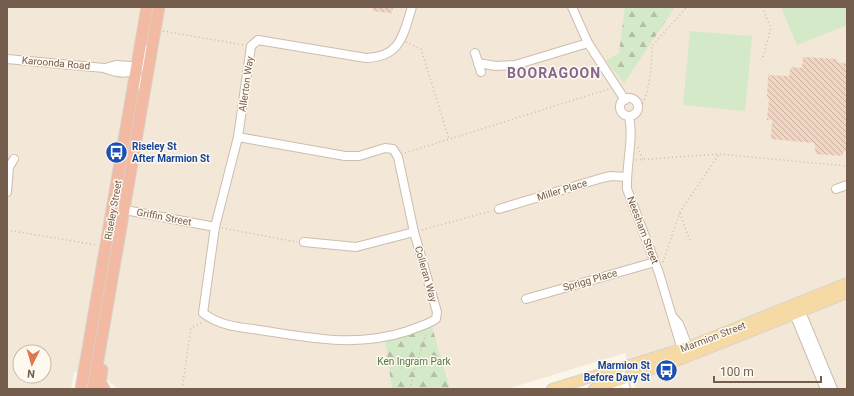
<svg xmlns="http://www.w3.org/2000/svg" width="854" height="396" font-family="Roboto,sans-serif">
	<style>
		.residential { fill: #f3e7d8; fill-rule: evenodd }
		.grass { fill: #d4e9c7 }
		.forest { fill: url(#forest-firs) }
		.building { fill: url(#building-back-hatch) }
		.lines { fill: none; stroke-linecap: round; stroke-linejoin: round }
		.minor-casing { stroke: #cdbdaf; stroke-width: 10 }
		.major-casing { stroke: #d8d2cd; stroke-width: 12 }
		.highway-casing { stroke: #d8d2cd; stroke-width: 13 }
		.path { stroke: #d5b9a4; stroke-width: 1.5; stroke-dasharray: 1 3; stroke-linecap: butt }
		.minor { stroke: #fff; stroke-width: 8 }
		.major { stroke: #f6daa5; stroke-width: 10 }
		.highway { stroke: #f2baa3; stroke-width: 11 }
		.labels { text-anchor: middle; dominant-baseline: central; stroke-width: 3; stroke-linejoin: round; paint-order: stroke }
		.street-label { font-size: 10px; fill: #755d4d; stroke: #fef9ef }
		.transit-label { font-size: 10px; font-weight: bold; fill: #164399; stroke: #fef9ef; text-anchor: start }
		.park-label { font-size: 10px; fill: #547a46; stroke: #fef9ef }
		.district-label { font-size: 14px; font-weight: bold; letter-spacing: 1px; fill: #846691; stroke: #fef9ef }
	</style>
	<defs>
		<pattern id="forest-firs" width="22" height="20" patternUnits="userSpaceOnUse"><rect width="22" height="20" fill="#d4e9c7"/><path d="M5 1l3.5 6h-7zM16 11l3.5 6h-7z" fill="#b1c0a4"/></pattern>
		<pattern id="building-back-hatch" width="6" height="6" patternUnits="userSpaceOnUse"><rect width="6" height="6" fill="#f0d5c2"/><path d="M-1 5l2 2M0 0l6 6M5-1l2 2" fill="none" stroke="#c7b0a0"/></pattern>
	</defs>
	<rect width="100%" height="100%" fill="#fcf5e9"/>
	<path class="residential" d="M7 7H847V389H636L625 353 507 389H450L431 327 385 341 392 389H118L105 378 74 372 71 389H7ZM20 352H44V376H20Z"/>
	<g class="grass">
		<polygon points="781,7 847,7 847,25 797,45"/>
		<polygon points="690,31 752,36 745,111 683,105"/>
	</g>
	<g class="forest">
		<polygon points="625,7 675,7 624,83 606,61 619,53"/>
		<polygon points="432,327 450,389 392,389 385,341"/>
	</g>
	<g class="building">
		<polygon points="373,7 393,7 392,13 372,11"/>
		<polygon points="803,57 837,59 837,62 847,64 847,152 843,151 843,156 816,154 814,143 771,139 772,120 767,120 769,98 767,97 768,75 789,76 791,67 802,68"/>
	</g>
	<g class="lines">
		<defs>
			<g id="minor">
				<polyline points="572,7 588,43 625,100"/>
				<polyline points="475,53 481,72"/>
				<path d="M7 59 104 68C119 74 130 75 143 66L146 50"/>
				<polyline points="478,63 496,66 515,65 588,43"/>
				<polyline points="105,68 116,65 131,66 135,71 144,91"/>
				<circle cx="629" cy="107" r="9"/>
				<path d="M629 116C634 140 626 164 627 189L659 273 683 353"/>
				<path d="M238 137 345 156H359L385 148 393 149 398 157 414 232 437 312 436 319C427 325 417 327 408 331 358 347 316 339 266 331 243 327 223 328 203 313L215 227 238 137 251 46 258 40 366 58C401 57 403 35 412 7"/>
				<polyline points="836,189 847,185"/>
				<polyline points="7,192 9,167 14,159"/>
				<polyline points="120,209 215,227"/>
				<polyline points="499,209 602,178 611,176 627,177"/>
				<polyline points="304,242 356,247 414,232"/>
				<polyline points="526,299 655,262"/>
				<polyline points="799,307 833,389"/>
				<polyline points="792,309 825,389"/>
				<polyline points="673,317 679,324 690,352"/>
				<polyline points="612,371 617,389"/>
				<polyline points="621,373 626,389"/>
			</g>
			<g id="major">
				<polyline points="552,389 688,347 847,283"/>
				<polyline points="594,389 684,358 847,293"/>
			</g>
			<g id="highway">
				<polyline points="102,370 100,382 104,389"/>
				<polyline points="81,389 147,7"/>
				<polyline points="93,389 159,7"/>
			</g>
		</defs>
		<use href="#minor" class="minor-casing"/>
		<use href="#major" class="major-casing"/>
		<use href="#highway" class="highway-casing"/>
		<g class="path">
			<polyline points="762,7 771,28 762,60"/>
			<polyline points="163,31 244,45"/>
			<polyline points="406,42 421,49 449,139"/>
			<path d="M638 110C650 98 652 63 652 46L687 7"/>
			<polyline points="638,147 643,160"/>
			<polyline points="405,153 609,89"/>
			<polyline points="636,160 719,154 847,166"/>
			<polyline points="680,213 690,241"/>
			<polyline points="222,228 297,242"/>
			<polyline points="7,230 97,245"/>
			<polyline points="422,230 491,211"/>
			<polyline points="663,262 680,212 719,154"/>
			<polyline points="182,389 191,328 203,322"/>
			<polyline points="410,389 414,370 427,332"/>
		</g>
		<use href="#minor" class="minor"/>
		<use href="#major" class="major"/>
		<use href="#highway" class="highway"/>
	</g>
	<defs>
		<symbol id="bus-disc" viewBox="-11 -11 22 22"><circle r="9.5" fill="#1a4fb4" stroke="#fef9ef"/><path d="M-5-6H5V4H4V6H2V4H-2V6H-4V4H-5ZM-3.5-4V0h7V-4ZM-3.5 1.2v1.5H-2V1.2ZM2 1.2v1.5H3.5V1.2Z" fill="#fff"/></symbol>
	</defs>
	<g fill-rule="evenodd">
		<use href="#bus-disc" x="104" y="140" width="25" height="25"/>
		<use href="#bus-disc" x="654" y="358" width="25" height="25"/>
	</g>
	<g class="labels">
		<g class="street-label">
			<text transform="translate(56 63) rotate(5)">Karoonda Road</text>
			<text transform="translate(246 84) rotate(-82)">Allerton Way</text>
			<text transform="translate(562 190) rotate(-17)">Miller Place</text>
			<text transform="translate(113 210) rotate(-80)">Riseley Street</text>
			<text transform="translate(164 217) rotate(11)">Griffin Street</text>
			<text transform="translate(643 230) rotate(69)">Neesham Street</text>
			<text transform="translate(426 274) rotate(74)">Colleran Way</text>
			<text transform="translate(590 280) rotate(-16)">Sprigg Place</text>
			<text transform="translate(713 337) rotate(-21)">Marmion Street</text>
		</g>
		<g class="transit-label">
			<text x="132" y="146">Riseley St<tspan x="132" dy="12">After Marmion St</tspan></text>
			<text x="650" y="365" text-anchor="end">Marmion St<tspan x="650" dy="12">Before Davy St</tspan></text>
		</g>
		<g class="park-label">
			<text x="414" y="361">Ken Ingram Park</text>
		</g>
		<g class="district-label">
			<text x="554" y="73">BOORAGOON</text>
		</g>
	</g>
	<rect width="854" height="396" fill="none" stroke="#755d4d" stroke-width="16"/>
	<g transform="translate(32 364) rotate(185)"><circle r="19" fill="#fef9ef" stroke="#c7bbae"/>
	<path d="M0-3L7 15L0 10L-7 15Z" fill="#df7754"/>
	<text y="-6" font-size="11" font-weight="bold" text-anchor="middle" fill="#755d4d">N</text>
	</g>
	<path d="M714 376v6h107v-6" fill="none" stroke="#755d4d" stroke-width="2"/>
	<text x="720" y="376" font-size="12" fill="#755d4d" stroke="#fef9ef" stroke-width="3" paint-order="stroke">100 m</text>
</svg>
